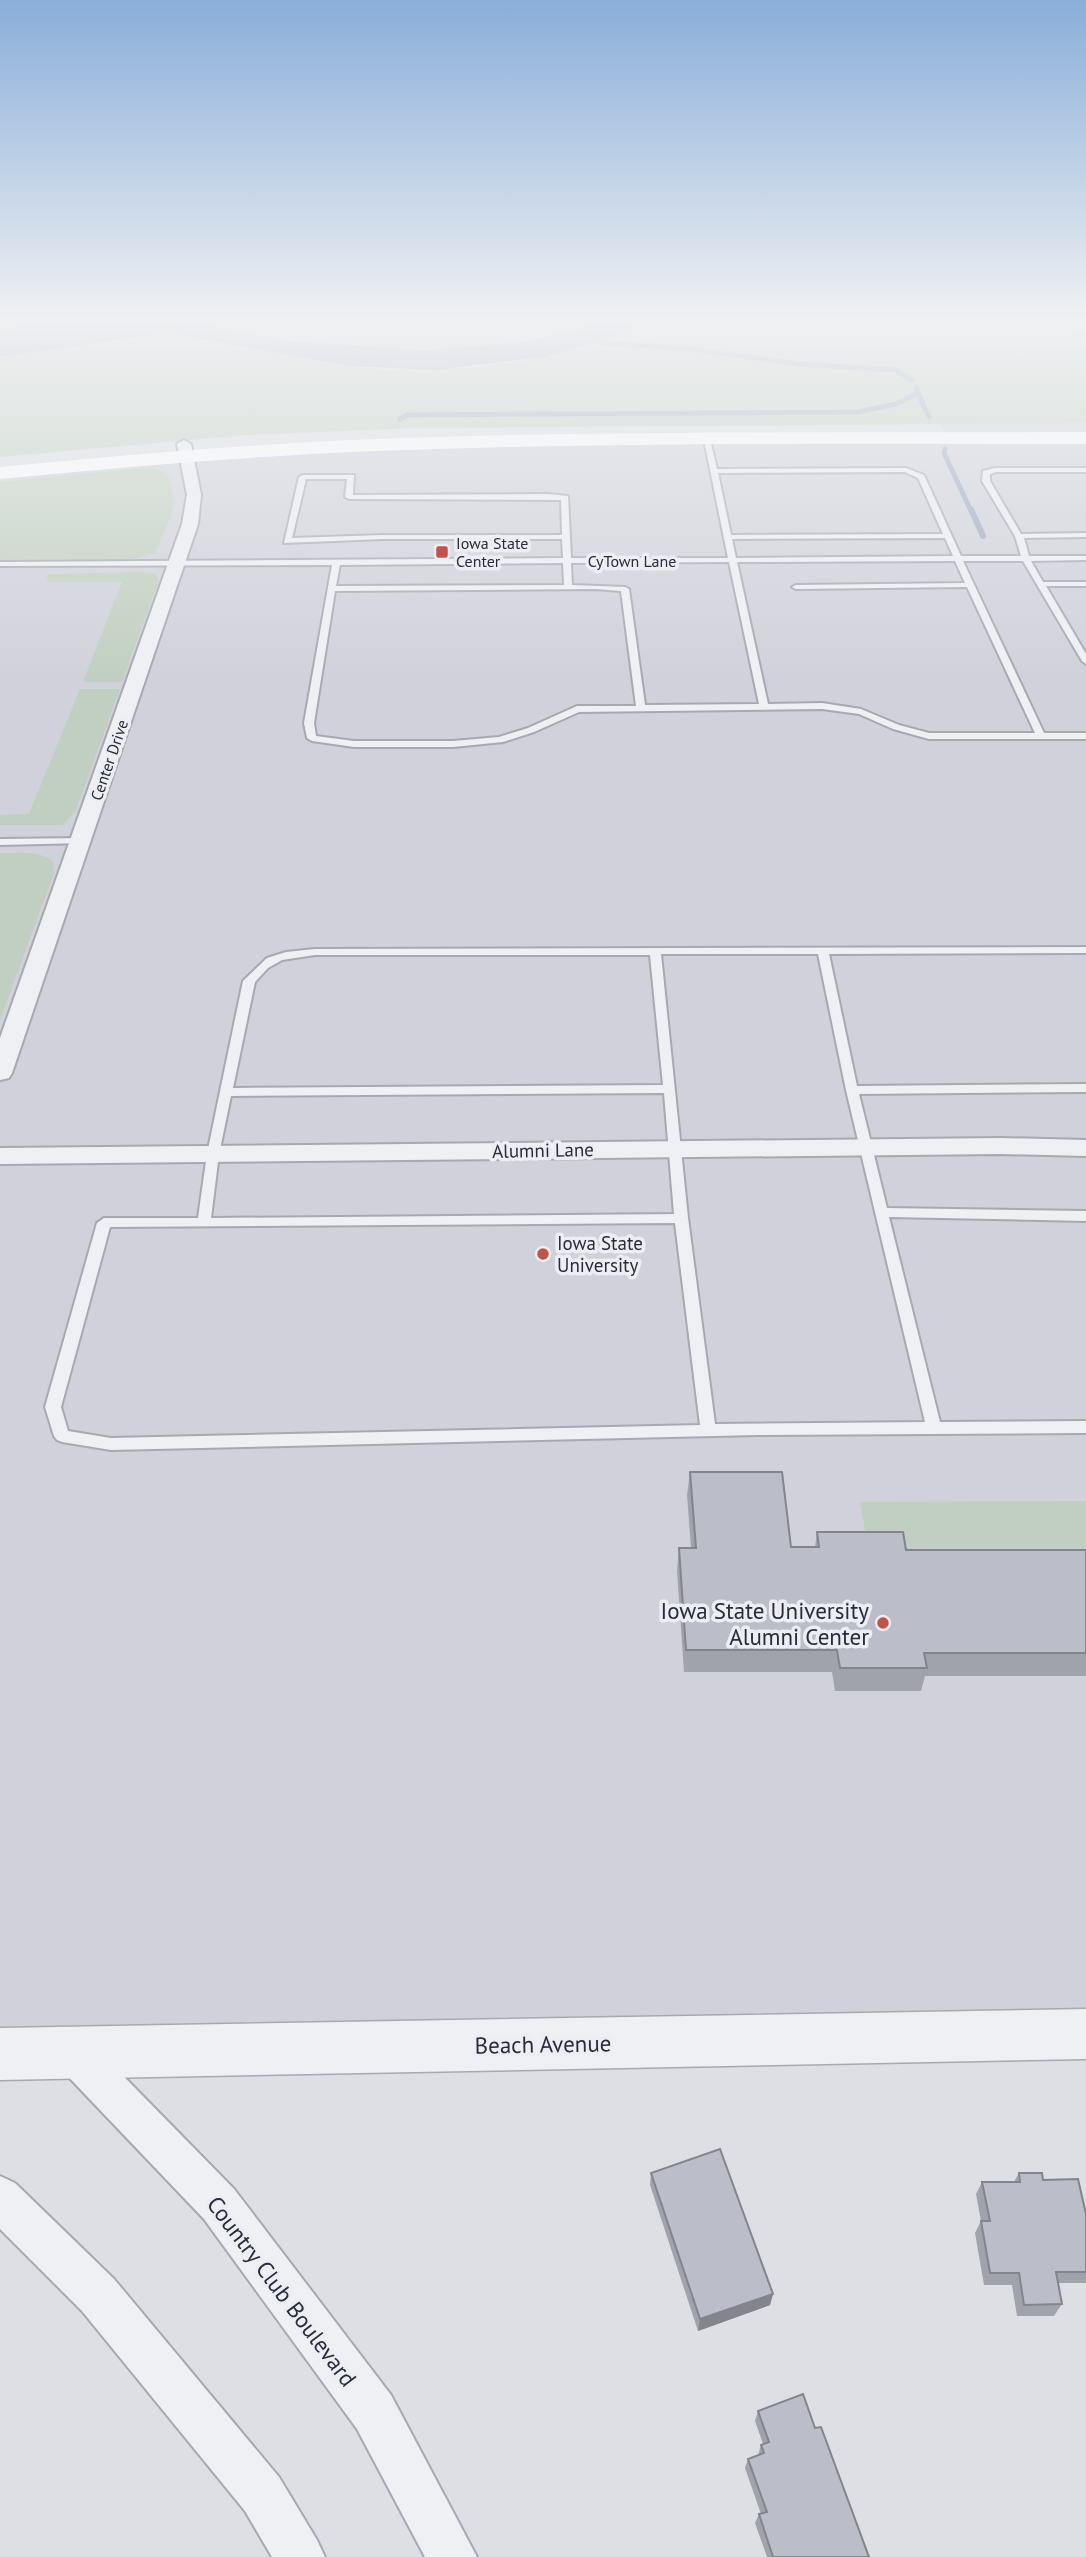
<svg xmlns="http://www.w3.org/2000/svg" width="1086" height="2557" font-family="'PT Sans',sans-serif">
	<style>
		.built { fill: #d0d1da }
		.green { fill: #c0cfbf }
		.water { fill: #9ba6c2 }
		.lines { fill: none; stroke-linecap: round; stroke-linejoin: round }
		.stream-far1 { stroke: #9ba6c2; stroke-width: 5 }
		.stream { stroke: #9ba6c2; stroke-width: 6 }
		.service-casing { stroke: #a7a9b2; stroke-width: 4 }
		.minor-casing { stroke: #a7a9b2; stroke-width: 4 }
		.tertiary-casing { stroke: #a7a9b2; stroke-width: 3 }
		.service { fill: #eff0f4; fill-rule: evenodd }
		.minor { fill: #eff0f4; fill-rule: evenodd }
		.tertiary { fill: #eff0f4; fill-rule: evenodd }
		.secondary { fill: #fff; fill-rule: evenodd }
		.wall { fill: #a1a3ac }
		.shaded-wall { fill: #83848c }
		.building { fill: #bbbdc8; stroke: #83848c; stroke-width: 2 }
		.poi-dot { fill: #c0544d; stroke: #eceef3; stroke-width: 2.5 }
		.labels { text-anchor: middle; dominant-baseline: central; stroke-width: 7; stroke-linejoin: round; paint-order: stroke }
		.far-poi-label { font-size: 16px; fill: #282b3b; stroke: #eceef3; text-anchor: start }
		.far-street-label { font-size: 16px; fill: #282b3b; stroke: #eceef3 }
		.street-label { font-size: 19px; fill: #282b3b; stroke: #eceef3 }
		.poi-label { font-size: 19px; fill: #282b3b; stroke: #eceef3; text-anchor: start }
		.near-poi-label { font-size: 23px; fill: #282b3b; stroke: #eceef3; text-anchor: end }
		.near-street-label { font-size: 23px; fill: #282b3b; stroke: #eceef3 }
	</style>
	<rect width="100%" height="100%" fill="#dddfe5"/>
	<polygon class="built" points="973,396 1086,405 1086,2034 0,2054 0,473 251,452 947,438 940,424"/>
	<g class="green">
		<path d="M181 320H595C579 336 555 335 534 339 475 350 418 350 358 346L361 343 355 342 351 346 286 341Z"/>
		<polygon points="650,320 1060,320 1086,330 1086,423 418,428 246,435 0,457 0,357 167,333 348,366 390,370 479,367 545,357"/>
		<polygon points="152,467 168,474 175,504 156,553 133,559 0,560 0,482"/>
		<polygon points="135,572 155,573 159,580 122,682 83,682 122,582 50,582 46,579 49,574"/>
		<polygon points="80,689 120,689 76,810 63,825 0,825 0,815 29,814"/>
		<path d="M0 853C18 853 37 850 53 861L54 873 0 1020Z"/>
		<polygon points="1086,1501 1086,1558 869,1551 860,1502"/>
	</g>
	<polygon class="water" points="54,320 181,320 286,341 426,350 514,343 575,332 595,320 650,320 620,335 545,357 435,370 348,366 167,333 0,357 0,330"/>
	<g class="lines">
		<g class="stream-far1">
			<polyline points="589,337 604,343 690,349 799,364 895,370 912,380"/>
			<polyline points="918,393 929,417"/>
			<polyline points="400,419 407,415 858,412 896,404 918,393 916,387"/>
			<polyline points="945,449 944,453 971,511"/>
		</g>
		<polyline class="stream" points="971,509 983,536"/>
		<defs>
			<g id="service">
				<path d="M707 438 710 440 717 469 906 468 924 475 961 556H1021L1015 536 982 481 983 471 995 468H1086V472H996L990 474V481L1021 534 1086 533V537L1024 538 1029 556H1086V560L1031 561 1043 582H1086V586H1046L1086 654V664L1082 661 1023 561H963L1044 733H1086V739H929L893 729 859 714 822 709 579 712 534 732 503 742 453 747H354L312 741 307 738 304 723 332 565 0 566V562L563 558 562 539H383L284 543 299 477 303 475H354L353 495 548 494 568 496 571 558H728L704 440ZM905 472 918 478 943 534 731 535 718 473ZM306 479H347L345 497 349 499 561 500 562 535H383L292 538ZM945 538 953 556 736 558 732 539ZM955 561 965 583 796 585 792 587 796 589 967 587 1035 733H929L899 725 861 709 822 703 768 704 737 562ZM729 562 759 704 645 705 629 589 625 587 572 585 571 563ZM563 563 564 585 336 586 340 565ZM596 589 621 591 636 706H577L528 728 499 737 453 741H354L316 736 314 723 335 591Z"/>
				<polygon points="81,838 85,839 85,843 0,845 0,839"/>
				<path d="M1086 947V953L829 954 857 1086 1086 1084V1092L859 1094 887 1208 1086 1211V1221L889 1217 940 1422 1086 1421V1433L758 1435 111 1450 62 1442 57 1440 54 1436 45 1407 97 1223 104 1218H198L207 1154 243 981 267 958 286 952 315 949ZM661 954H818L846 1090 925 1422 715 1424 688 1218ZM315 955H650L663 1085 233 1088 255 982 268 968 282 960ZM664 1093 674 1214 211 1218 219 1154 231 1096ZM675 1223 700 1425 111 1438 68 1431 61 1407 110 1227Z"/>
			</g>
			<g id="minor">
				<polygon points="184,440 191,444 201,495 198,524 12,1073 9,1078 0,1080 0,1038 182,524 187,495 177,444"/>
				<polygon points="1001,1138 1086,1140 1086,1156 1001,1154 0,1164 0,1148"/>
				<polygon points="74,2034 88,2040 234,2189 391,2395 477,2557 425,2557 357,2429 204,2219 60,2068 54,2054 60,2040"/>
				<polygon points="0,2176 15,2183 114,2279 279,2477 317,2540 325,2557 272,2557 245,2511 82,2311 0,2229"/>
			</g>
			<polygon id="tertiary" points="1086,2009 1086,2059 0,2080 0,2028"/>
		</defs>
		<use href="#service" class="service-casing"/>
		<use href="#minor" class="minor-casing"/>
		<use href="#tertiary" class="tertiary-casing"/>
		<use href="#service" class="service"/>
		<use href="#minor" class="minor"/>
		<use href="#tertiary" class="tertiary"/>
		<g class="secondary">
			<polygon points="1059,320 1086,321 1086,332 1061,323"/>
			<path d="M1086 432V444C849 444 612 442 376 451 250 456 125 467 0 479V467C125 455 250 444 376 439 612 430 849 433 1086 432Z"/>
		</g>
	</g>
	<g class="wall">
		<polygon points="690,1472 791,1547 815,1547 817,1532 906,1550 1086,1550 1086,1676 925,1676 921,1691 835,1691 832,1672 684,1672 677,1571 679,1548 691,1548 687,1495"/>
		<polygon points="651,2173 773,2294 770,2305 698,2331 650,2185"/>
		<polygon points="1019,2173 1043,2180 1086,2214 1086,2283 1058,2283 1062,2304 1054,2316 1017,2316 1012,2285 984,2285 975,2233 981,2221 976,2194 982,2182 1014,2182"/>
		<polygon points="758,2411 815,2428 869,2557 767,2557 755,2523 759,2514 761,2514 745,2468 748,2459 758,2455 761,2445 763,2444 755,2421"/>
	</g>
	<polygon class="shaded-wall" points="773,2294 770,2305 698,2331 700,2319"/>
	<g class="building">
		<polygon points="690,1472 782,1472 791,1547 819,1547 817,1532 903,1532 906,1550 1086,1550 1086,1653 924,1653 927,1668 840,1668 837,1650 686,1650 679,1548 696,1548"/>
		<polygon points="720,2149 773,2294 700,2319 651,2173"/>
		<polygon points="1019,2173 1042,2173 1043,2180 1078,2179 1086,2214 1086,2272 1056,2272 1062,2304 1024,2305 1019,2273 990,2273 981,2221 990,2221 982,2182 1020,2182"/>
		<polygon points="803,2394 815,2428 821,2427 869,2557 773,2557 759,2514 767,2512 748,2459 764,2453 761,2445 769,2442 758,2411"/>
	</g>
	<linearGradient id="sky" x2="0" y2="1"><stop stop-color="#89aed9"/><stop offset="0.47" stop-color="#f0f1f3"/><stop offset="1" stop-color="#f0f1f3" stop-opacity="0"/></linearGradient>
	<rect width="1086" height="678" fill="url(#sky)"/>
	<g class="poi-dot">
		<rect x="435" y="545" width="14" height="14" rx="3.5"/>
		<circle cx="543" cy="1254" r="7"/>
		<circle cx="883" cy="1623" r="7"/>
	</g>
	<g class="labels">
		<g class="far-poi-label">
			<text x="456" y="543">Iowa State<tspan x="456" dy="18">Center</tspan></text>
		</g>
		<g class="far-street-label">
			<text x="632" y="561">CyTown Lane</text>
			<text transform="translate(109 760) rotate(-71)">Center Drive</text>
		</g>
		<g class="street-label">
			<text transform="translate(543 1150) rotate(-1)">Alumni Lane</text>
		</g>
		<g class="poi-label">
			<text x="557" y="1243">Iowa State<tspan x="557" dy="22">University</tspan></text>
		</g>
		<g class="near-poi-label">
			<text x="869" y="1610">Iowa State University<tspan x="869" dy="26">Alumni Center</tspan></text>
		</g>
		<g class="near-street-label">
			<text transform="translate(543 2044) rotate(-1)">Beach Avenue</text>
			<text transform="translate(282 2291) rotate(53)">Country Club Boulevard</text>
		</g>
	</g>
</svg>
